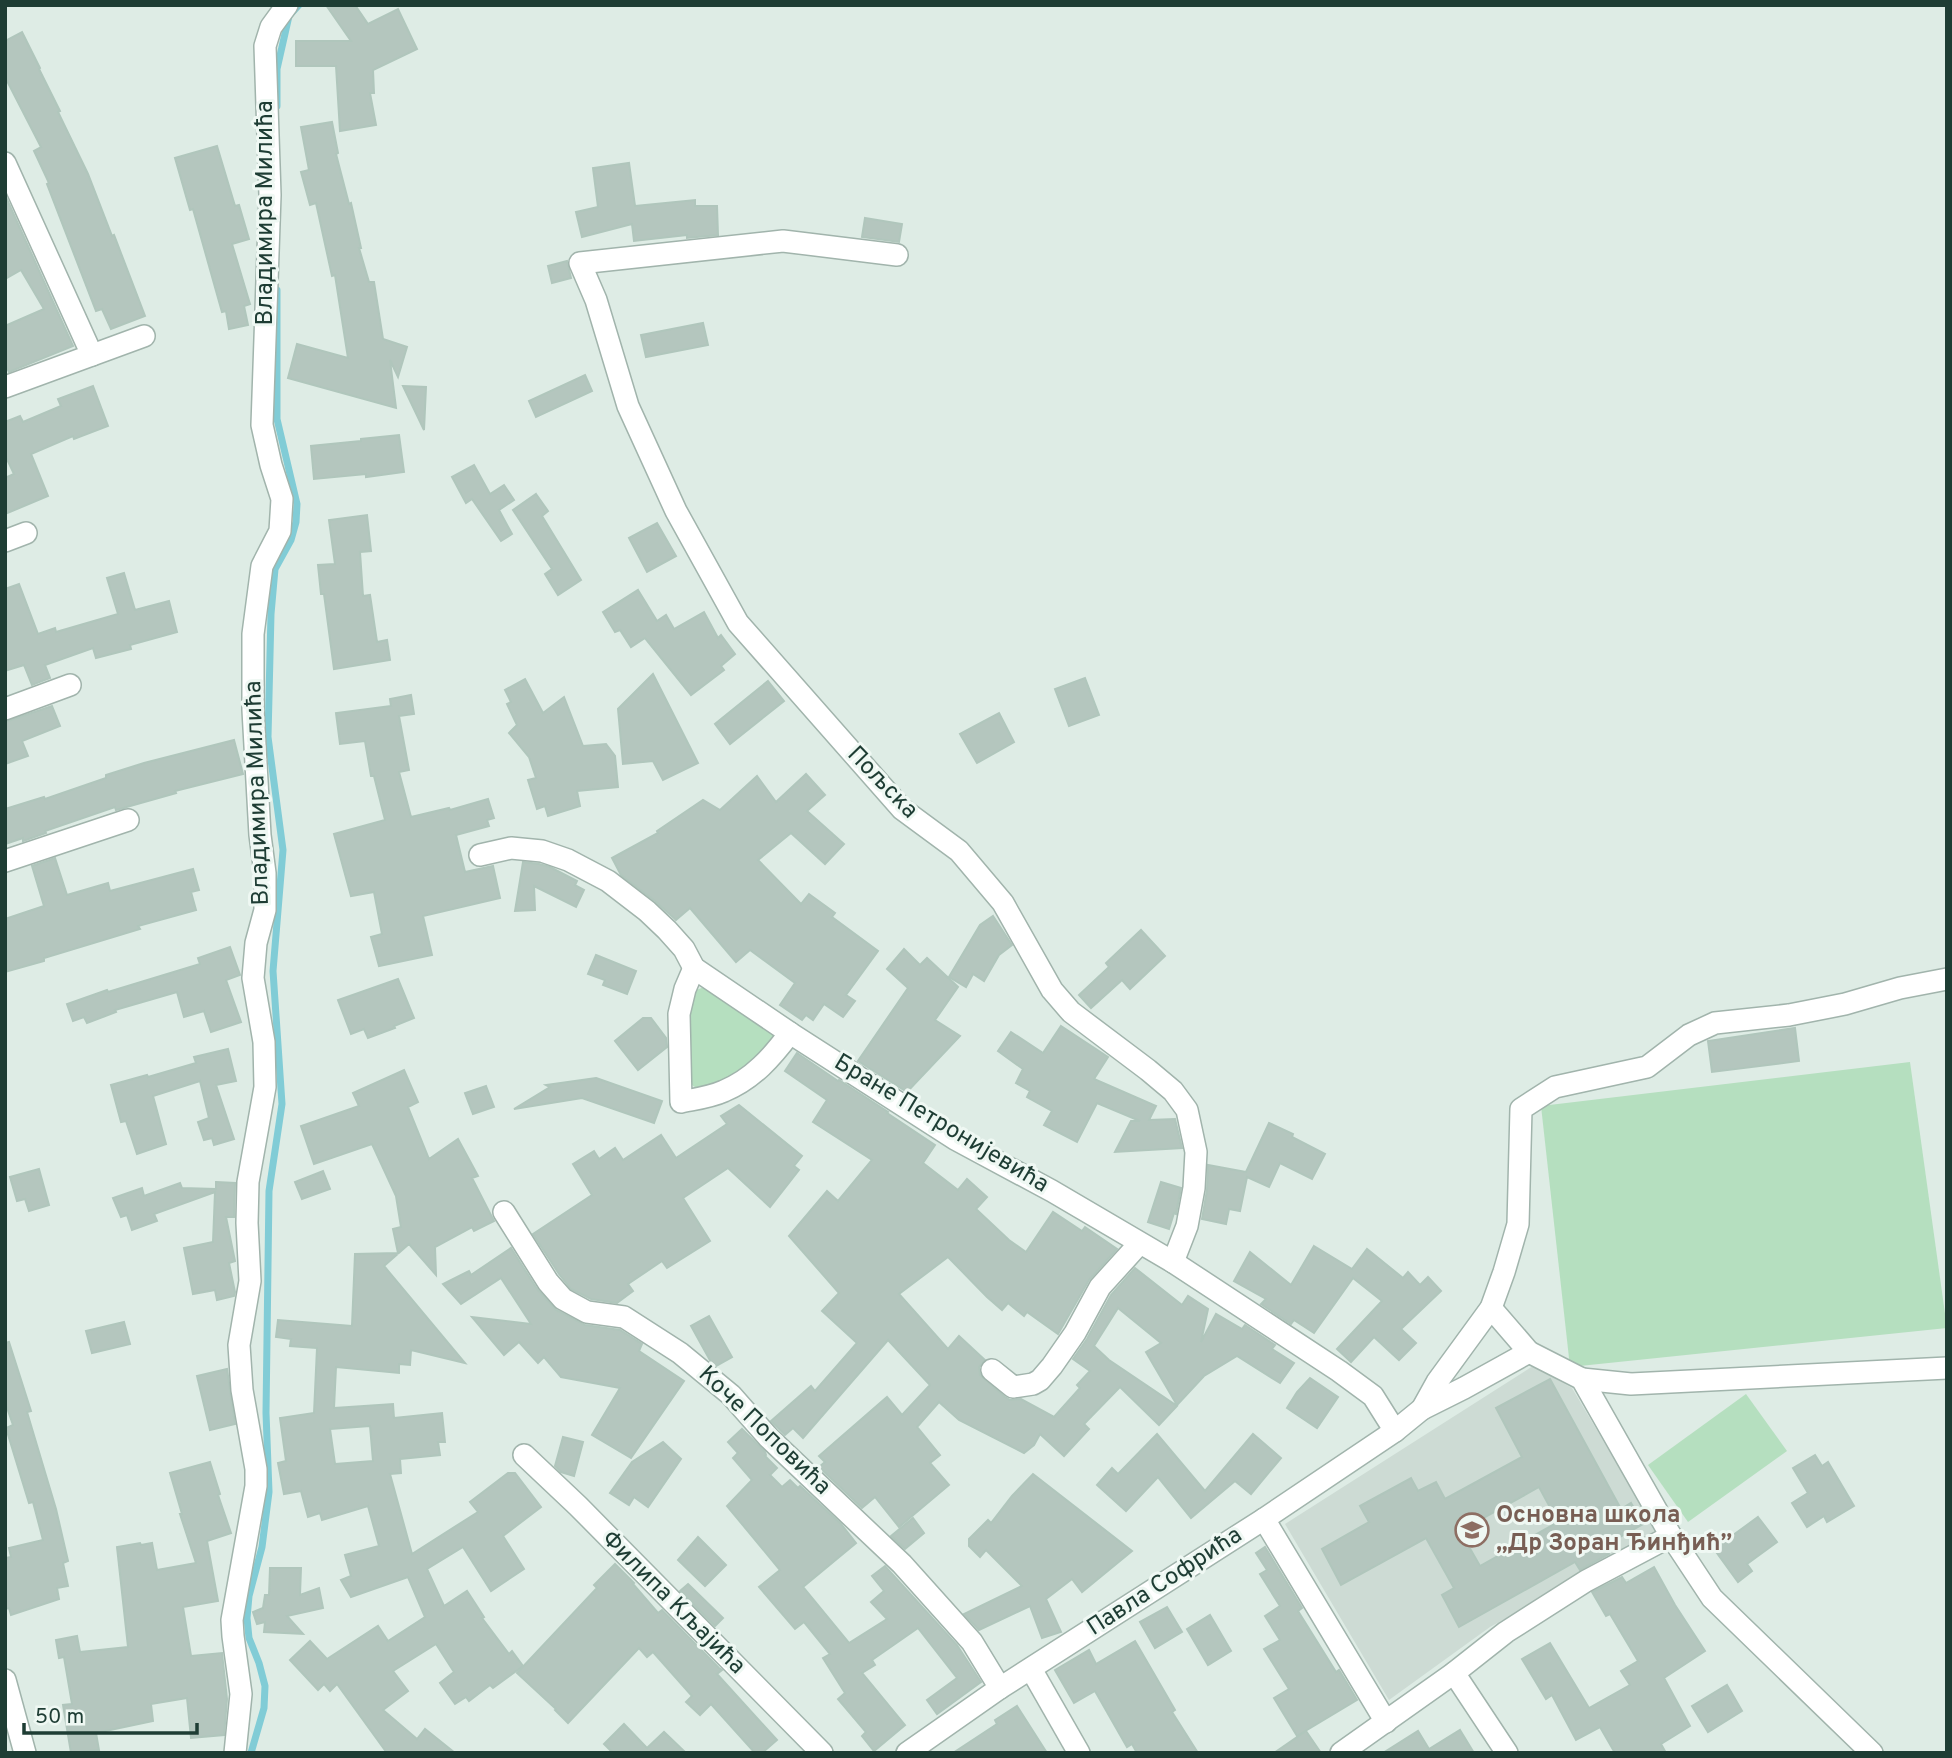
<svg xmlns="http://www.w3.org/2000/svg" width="1952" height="1758" font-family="Overpass,sans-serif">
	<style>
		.built { fill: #cddbd4 }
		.green { fill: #b5dfbf }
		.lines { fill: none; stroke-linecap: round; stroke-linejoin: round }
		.stream { stroke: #81ccd6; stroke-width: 7 }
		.building { fill: #b4c6be; stroke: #b0c6bc; stroke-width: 2; fill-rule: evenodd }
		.minor-casing { stroke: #a1b4ac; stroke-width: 24 }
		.minor { stroke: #fff; stroke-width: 21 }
		.labels { text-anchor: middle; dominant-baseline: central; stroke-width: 6; stroke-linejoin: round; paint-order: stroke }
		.street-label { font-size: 24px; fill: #1e3d34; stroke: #eff8f3 }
		.education-label { font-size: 24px; font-weight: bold; fill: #785e54; stroke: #eff8f3; text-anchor: start }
	</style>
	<rect width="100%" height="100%" fill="#deece5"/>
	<polygon class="built" points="1533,1366 1572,1388 1659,1535 1490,1627 1389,1700 1285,1524"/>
	<g class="green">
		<polygon points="704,987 775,1035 760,1055 731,1079 699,1089 693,1086 688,1080 687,1013 694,991"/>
		<polygon points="1910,1062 1947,1328 1570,1367 1541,1106"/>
		<polygon points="1746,1394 1787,1451 1688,1522 1648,1465"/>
	</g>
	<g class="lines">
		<g class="stream">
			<polyline points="277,106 277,69 289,16 299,5"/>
			<polyline points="251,1753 264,1708 265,1686 259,1663 249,1638 247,1618 249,1596 262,1547 269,1492 266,1413 269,1191 282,1104 273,971 283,850 268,737 271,614 275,569 291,540 296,522 297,504 277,419 277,290"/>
		</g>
	</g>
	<g class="building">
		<polygon points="326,5 355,5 368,24 398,9 417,49 373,70 374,93 370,93 376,125 340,131 336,66 296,66 296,41 351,41"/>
		<polygon points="22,32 40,68 39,69 60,111 58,112 88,174 112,236 114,235 145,316 111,329 102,309 96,311 47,184 49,183 34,151 41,147 5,77 5,41"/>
		<polygon points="332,122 338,153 336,154 349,204 351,203 361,248 359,248 369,282 374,282 383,339 407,347 398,377 390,360 396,408 288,378 297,344 348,358 335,275 332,276 316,203 310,205 301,172 309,170 301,127"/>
		<polygon points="217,146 235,206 239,205 249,239 232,244 250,304 244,306 248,325 229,329 226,311 222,312 193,209 190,210 175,158"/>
		<polygon points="629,163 635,206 695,200 695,206 717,206 718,235 687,238 687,235 634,241 632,224 582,237 576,212 598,207 593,168"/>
		<polygon points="5,195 73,346 9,372 5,364 5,326 44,309 21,270 5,279"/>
		<polygon points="865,218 902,224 899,242 862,237"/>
		<polygon points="567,261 571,278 552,283 548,266"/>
		<polygon points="703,323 708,345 646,357 641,335"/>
		<polygon points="585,375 592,391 536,417 529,401"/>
		<polygon points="93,386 108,426 74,439 73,436 31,454 48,496 5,514 5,478 14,474 5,455 5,422 20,416 23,422 61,406 58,399"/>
		<polygon points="403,386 426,387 424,430"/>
		<polygon points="399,435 404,472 366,477 366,474 314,479 311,446 361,441 361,439"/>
		<polygon points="474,465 490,494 504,485 514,500 499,510 512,534 501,541 472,499 466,503 452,477"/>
		<polygon points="536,494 548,511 542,516 581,580 558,595 545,574 552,569 513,510"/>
		<polygon points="367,515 371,551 360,552 363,596 370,595 377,642 387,640 390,660 334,669 324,594 321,594 318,565 335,564 329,520"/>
		<polygon points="657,523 676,556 647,572 629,538"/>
		<polygon points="124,573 135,610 169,601 177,632 130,645 131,649 96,658 93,648 45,665 50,678 32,685 24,665 5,671 5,589 19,584 38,634 55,628 56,632 118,614 107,578"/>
		<polygon points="638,590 657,621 666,615 674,629 704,612 718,638 721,635 735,654 721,666 724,670 691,695 645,638 631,647 620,630 615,632 603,612"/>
		<polygon points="653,674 698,763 663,780 653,761 623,764 618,709"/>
		<polygon points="1085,678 1099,715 1069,726 1055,689"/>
		<polygon points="525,679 543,713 564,697 583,746 606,744 615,756 618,787 577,791 580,806 548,816 545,806 537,809 528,780 536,778 529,757 509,733 517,725 507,704 511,702 505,690"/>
		<polygon points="768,681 784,701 730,744 715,724"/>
		<polygon points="411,695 414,714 399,716 409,770 399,772 411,817 449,808 450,810 488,799 494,818 487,820 489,826 456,835 465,872 493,866 500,898 423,916 432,955 379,966 371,937 382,934 374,892 351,896 334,834 385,820 374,776 371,776 365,741 340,744 336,713 391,706 390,699"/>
		<polygon points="52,706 60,726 22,741 28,756 5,764 5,722"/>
		<polygon points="999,713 1014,742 977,763 960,734"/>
		<polygon points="234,740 243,774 175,791 176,793 116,810 115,807 45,831 46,833 23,841 23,838 5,844 5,809 44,797 45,799 106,778 106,775 144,763"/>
		<polygon points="806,774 825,795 807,811 844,844 825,864 791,833 758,860 801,904 809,894 835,913 832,917 878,951 846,995 855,1001 843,1017 824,1004 813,1020 806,1015 802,1020 780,1005 795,983 750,950 736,962 690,908 676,920 655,901 621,875 612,858 658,833 657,831 703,800 720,810 757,776 776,802"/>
		<polygon points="55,858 67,895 108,883 110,891 193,869 199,890 191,892 196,910 138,926 140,929 44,958 44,961 5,972 5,919 44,906 32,866"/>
		<polygon points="523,862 539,864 550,867 577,881 575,885 584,890 576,907 534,886 535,910 515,911"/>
		<polygon points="993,916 1012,945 999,955 984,981 973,974 966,987 949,977 980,925"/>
		<polygon points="1141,930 1165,956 1130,989 1122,980 1091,1008 1079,995 1109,967 1106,963"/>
		<polygon points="230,947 240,975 226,980 241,1022 211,1032 204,1011 184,1017 177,992 115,1010 116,1012 87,1023 84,1017 73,1021 67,1004 107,990 108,992 200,964 198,958"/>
		<polygon points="904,949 920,965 927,958 958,987 935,1020 960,1036 907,1092 858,1061 908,988 887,969"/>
		<polygon points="596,955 636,971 627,994 603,985 605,980 588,974"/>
		<polygon points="398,979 414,1018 394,1026 395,1028 368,1038 364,1029 351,1034 338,1000"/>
		<polygon points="643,1018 651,1018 666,1038 667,1047 638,1070 615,1041"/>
		<polygon points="1061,1026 1108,1057 1094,1079 1156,1106 1149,1120 1175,1119 1182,1148 1115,1152 1131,1121 1140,1121 1097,1103 1077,1142 1044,1125 1052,1111 1027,1097 1030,1091 1016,1083 1023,1069 998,1051 1011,1032 1043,1053"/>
		<polygon points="1795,1028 1799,1061 1712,1072 1708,1041"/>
		<polygon points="228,1049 236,1081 216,1085 234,1139 214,1145 212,1138 204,1140 198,1122 209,1118 200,1081 153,1096 166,1144 137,1154 126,1121 121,1122 111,1085 147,1075 148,1077 196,1063 194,1057"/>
		<polygon points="797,1053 838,1081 839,1080 888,1112 887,1113 935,1145 923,1163 958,1190 967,1179 987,1197 976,1209 1009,1240 1026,1252 1053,1212 1082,1231 1085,1227 1117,1249 1089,1280 1058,1334 1027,1312 1024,1316 1008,1303 1002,1310 987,1297 948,1257 899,1294 948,1349 959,1336 985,1360 979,1367 980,1375 1005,1397 1010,1400 1021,1399 1054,1417 1080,1388 1077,1385 1090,1371 1073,1359 1087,1339 1111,1295 1135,1268 1182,1305 1188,1296 1208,1309 1201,1342 1216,1314 1242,1329 1245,1325 1275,1345 1272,1349 1294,1363 1280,1383 1237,1356 1204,1376 1177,1405 1146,1352 1161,1343 1118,1308 1094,1346 1109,1360 1177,1406 1159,1425 1120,1387 1084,1424 1089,1429 1064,1456 1040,1434 1034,1445 1024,1453 959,1420 939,1402 917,1427 940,1455 930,1463 949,1485 899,1527 875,1497 862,1508 819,1467 825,1462 819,1456 887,1397 902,1415 930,1385 888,1340 803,1438 793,1428 785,1435 771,1421 811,1386 815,1391 857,1343 822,1311 839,1293 789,1236 827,1191 838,1201 872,1160 813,1122 827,1100 785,1071"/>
		<path d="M404 1070 418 1102 408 1107 429 1159 458 1139 478 1176 472 1178 494 1221 474 1231 472 1227 435 1247 436 1275 409 1244 384 1266 465 1363 411 1350 410 1365 399 1364V1373L336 1367 334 1408 393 1404 394 1418 442 1413 445 1442H438L440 1455 400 1459 401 1473 390 1474 412 1554 478 1512 470 1502 508 1473H515L541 1507 503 1536 524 1569 491 1591 463 1547 427 1569 444 1606 467 1591 484 1617 482 1618 509 1654 512 1651 523 1666 493 1688 490 1685 469 1701 466 1697 455 1704 440 1683 454 1672 436 1644 393 1671 408 1691 383 1710 417 1739 425 1729 455 1753H387L337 1684 330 1691 324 1684 318 1690 290 1660 310 1641 327 1659 378 1626 388 1641 425 1617 408 1577 351 1597 341 1580 351 1576 345 1555 379 1546 368 1506 322 1520 320 1513 308 1517 301 1491 284 1494 278 1463 286 1461 280 1418 314 1413 317 1348 290 1346 291 1339 276 1337 278 1320 352 1326 355 1254 398 1253 393 1229 401 1227 396 1196 372 1144 314 1164 301 1126 359 1106 353 1093ZM370 1426 373 1461 335 1464 330 1429Z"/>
		<polygon points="596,1078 662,1101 654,1123 582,1098 514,1109 550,1087 546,1085"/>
		<polygon points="486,1086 494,1107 473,1114 465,1093"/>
		<polygon points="739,1105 802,1156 794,1166 799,1170 770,1207 728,1168 683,1198 710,1241 667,1268 662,1261 628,1284 633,1291 617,1303 591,1299 571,1289 559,1274 533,1234 592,1195 573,1164 594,1151 599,1159 615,1148 623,1160 661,1135 676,1158 727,1124 721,1116"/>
		<polygon points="1269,1123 1293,1134 1292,1137 1325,1154 1312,1179 1280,1163 1269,1187 1247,1177 1240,1211 1229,1209 1226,1224 1202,1219 1207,1190 1208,1165 1246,1172"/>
		<polygon points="39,1169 49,1205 29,1211 25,1199 17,1201 10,1177"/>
		<polygon points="323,1171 330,1189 302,1199 295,1182"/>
		<polygon points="216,1182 235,1183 234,1217 226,1217 235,1261 229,1263 235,1292 234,1296 217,1300 215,1290 193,1294 184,1248 213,1242 215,1192 154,1214 157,1221 132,1230 127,1215 121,1217 113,1198 142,1188 144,1196 180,1183 182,1188 216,1189"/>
		<polygon points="1161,1182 1181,1188 1176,1214 1174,1213 1169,1229 1148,1222"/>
		<polygon points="1314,1246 1352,1269 1367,1249 1403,1278 1408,1272 1420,1285 1428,1277 1441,1291 1401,1329 1416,1343 1399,1360 1374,1337 1351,1362 1337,1349 1382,1301 1353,1278 1314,1333 1294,1320 1291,1324 1261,1304 1266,1299 1234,1281 1250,1252 1291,1285"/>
		<polygon points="511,1248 537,1289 556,1310 585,1325 620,1330 642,1344 639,1351 684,1381 631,1458 592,1435 620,1388 561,1377 544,1357 538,1363 519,1342 504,1355 472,1317 531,1324 501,1278 461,1304 443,1284 469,1271 471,1275"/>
		<polygon points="709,1316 732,1357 716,1366 711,1362 691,1326"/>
		<polygon points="124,1322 130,1344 92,1353 86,1331"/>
		<polygon points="9,1342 31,1411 27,1412 56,1509 68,1561 63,1563 68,1586 57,1588 59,1599 11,1615 9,1608 5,1609 5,1558 11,1557 9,1548 43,1540 33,1502 29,1503 6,1428 13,1425 5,1402 5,1343"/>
		<polygon points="227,1369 235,1424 210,1430 197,1376"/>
		<polygon points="1310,1378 1338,1397 1317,1428 1287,1408 1297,1392"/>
		<path d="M1550 1379 1621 1509 1631 1503 1643 1524 1604 1546 1609 1554 1580 1570 1575 1562 1459 1627 1442 1595 1454 1588 1426 1538 1341 1585 1322 1549 1369 1522 1360 1506 1411 1478 1418 1491 1436 1482 1445 1499 1522 1457 1496 1408ZM1539 1487 1558 1522 1480 1566 1460 1531Z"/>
		<polygon points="742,1429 765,1452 766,1455 765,1456 777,1468 770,1475 782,1487 790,1480 798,1488 800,1486 841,1524 856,1543 803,1587 849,1643 887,1619 871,1602 884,1591 872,1576 885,1566 957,1645 981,1682 937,1714 927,1700 957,1678 918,1628 872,1660 875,1665 862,1673 905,1725 874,1751 862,1736 866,1732 838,1699 845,1693 823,1658 830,1654 804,1622 795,1629 759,1587 780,1570 727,1506 752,1480 733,1458 738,1453 728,1442"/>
		<polygon points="1157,1434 1205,1491 1253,1434 1281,1458 1251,1494 1235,1481 1191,1518 1158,1477 1126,1511 1097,1485 1112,1468 1118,1474"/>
		<polygon points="563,1437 583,1442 574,1476 561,1472 555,1466"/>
		<polygon points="663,1442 681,1459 648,1507 634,1497 629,1505 610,1493 632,1462"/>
		<polygon points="1815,1455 1822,1466 1828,1462 1854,1506 1827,1522 1824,1516 1807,1527 1792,1503 1808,1493 1793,1468"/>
		<polygon points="210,1462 220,1494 218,1495 231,1533 207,1541 218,1601 183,1607 191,1656 222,1653 227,1699 224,1735 191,1738 187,1698 151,1704 153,1721 96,1733 99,1750 71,1753 63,1705 72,1704 64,1657 59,1658 56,1640 77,1636 80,1652 128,1647 117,1547 140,1543 141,1545 152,1543 157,1570 196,1563 180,1514 182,1514 170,1473"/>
		<polygon points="1033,1474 1132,1551 1082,1592 1072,1579 1046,1599 1061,1632 1042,1638 1030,1606 979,1630 964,1614 1022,1586 986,1550 980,1557 969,1546 969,1539 988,1520 991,1523 1012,1496"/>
		<polygon points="1758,1517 1777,1542 1747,1564 1752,1571 1738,1582 1714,1549"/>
		<polygon points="913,1518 924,1533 905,1549 891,1536"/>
		<polygon points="698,1537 726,1565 705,1586 678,1560"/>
		<polygon points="1265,1547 1302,1608 1298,1611 1336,1672 1339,1670 1357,1700 1297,1736 1274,1698 1289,1689 1264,1649 1280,1640 1265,1616 1280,1606 1260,1574 1267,1570 1256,1553"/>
		<polygon points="615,1564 634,1583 633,1584 658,1613 662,1610 719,1668 722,1670 717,1674 777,1740 762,1753 755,1753 711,1704 700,1715 686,1702 692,1696 653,1652 647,1657 639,1648 568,1723 555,1710 556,1709 517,1673 597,1588 594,1585"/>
		<polygon points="1654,1567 1675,1605 1705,1651 1664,1678 1690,1726 1661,1744 1666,1753 1615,1753 1600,1727 1576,1740 1552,1695 1546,1699 1522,1659 1550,1643 1589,1708 1630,1685 1621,1671 1638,1661 1610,1614 1606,1616 1592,1592 1622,1577 1626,1583"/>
		<polygon points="270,1568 301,1568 300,1595 319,1588 323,1608 287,1616 303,1634 264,1632 265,1622 257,1624 253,1612 263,1608 265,1595 269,1595"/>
		<polygon points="688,1584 723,1618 715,1626 680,1591"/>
		<polygon points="1167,1607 1182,1632 1155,1648 1140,1622"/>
		<polygon points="1210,1615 1231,1651 1208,1665 1187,1629"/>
		<polygon points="1135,1641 1175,1710 1172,1712 1198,1753 1137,1753 1132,1744 1127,1747 1095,1691 1074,1703 1055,1670 1089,1650 1096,1664"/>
		<polygon points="1727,1685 1742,1711 1708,1732 1692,1706"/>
		<polygon points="1017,1706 1047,1753 953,1753 997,1724 995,1720"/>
		<polygon points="624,1724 647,1748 664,1732 686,1753 613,1753 604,1744"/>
		<polygon points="1460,1730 1474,1753 1383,1753 1418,1731 1429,1749"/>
		<polygon points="1306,1731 1321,1753 1274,1753"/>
	</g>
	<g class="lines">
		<defs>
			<g id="minor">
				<polyline points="5,163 92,355"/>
				<polyline points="897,255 783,241 580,263 596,300 628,406 676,511 738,623 902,809 959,851 1003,903 1052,990 1071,1012 1148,1070 1173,1091 1187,1110 1196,1152 1194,1188 1187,1226 1173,1262"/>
				<polyline points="5,387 144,336"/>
				<polyline points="5,541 26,533"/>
				<polyline points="5,709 70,685"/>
				<polyline points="480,855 511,848 542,851 568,860 608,881 647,911 667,930 684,949 694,968 790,1033 955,1139 1052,1191 1173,1262 1339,1371 1373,1396 1395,1431"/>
				<polyline points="5,861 128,820"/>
				<path d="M694 968 685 989 679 1014 681 1102C695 1099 711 1097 724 1091 753 1079 772 1057 790 1033"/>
				<polyline points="504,1212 548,1282 563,1299 587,1312 624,1317 680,1353 731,1395 769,1438 902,1564 972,1642 1000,1688"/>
				<polyline points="1491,1308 1529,1352 1582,1379 1671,1536 1712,1598 1872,1753"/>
				<polyline points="992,1370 1013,1387 1033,1384 1040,1380 1052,1366 1075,1333 1100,1287 1139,1244"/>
				<polyline points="1582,1379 1631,1384 1947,1368"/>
				<polyline points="1422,1409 1464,1388 1529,1352"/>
				<polyline points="524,1455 578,1506 822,1753"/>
				<polyline points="1264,1519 1386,1722"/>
				<polyline points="1031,1669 1079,1753"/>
				<polyline points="1454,1673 1507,1753"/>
				<polyline points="5,1680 25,1753"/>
				<polyline points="235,1753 241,1694 233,1636 232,1620 256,1486 256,1469 242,1390 239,1345 250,1281 247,1223 248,1182 265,1087 264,1042 253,978 256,943 265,910 265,873 260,835 253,710 253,634 262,566 280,531 282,499 271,465 262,425 270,195 265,46 271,27 287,5"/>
				<polyline points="907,1753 1000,1688 1264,1519 1395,1431 1422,1409 1437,1382 1491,1308 1504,1272 1518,1224 1521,1109 1555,1087 1647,1067 1689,1035 1715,1023 1789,1015 1845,1004 1900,988 1947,979"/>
				<polyline points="1341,1753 1454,1673 1506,1632 1586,1581 1671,1536"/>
			</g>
		</defs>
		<use href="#minor" class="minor-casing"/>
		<use href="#minor" class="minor"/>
	</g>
	<defs>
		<symbol id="school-ring" viewBox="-11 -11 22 22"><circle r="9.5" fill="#eff8f3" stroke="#8d6e63" stroke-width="1.5"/><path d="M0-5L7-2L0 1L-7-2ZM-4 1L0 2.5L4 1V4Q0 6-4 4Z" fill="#8d6e63"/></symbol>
	</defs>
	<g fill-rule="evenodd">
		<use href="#school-ring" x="1453" y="1511" width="38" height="38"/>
	</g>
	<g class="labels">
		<g class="street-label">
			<text transform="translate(266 213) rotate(-90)">Владимира Милића</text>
			<text transform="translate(882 783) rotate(46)">Пољска</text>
			<text transform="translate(258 793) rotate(-92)">Владимира Милића</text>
			<text transform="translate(941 1124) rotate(31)">Бране Петронијевића</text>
			<text transform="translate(764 1431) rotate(44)">Коче Поповића</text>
			<text transform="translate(1165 1582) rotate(-33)">Павла Софрића</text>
			<text transform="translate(673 1603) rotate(45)">Филипа Кљајића</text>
		</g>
		<g class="education-label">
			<text x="1496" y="1516">Основна школа<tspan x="1496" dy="28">„Др Зоран Ђинђић”</tspan></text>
		</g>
	</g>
	<rect width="1952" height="1758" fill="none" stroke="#1e3d34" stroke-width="14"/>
	<path d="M24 1723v10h173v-10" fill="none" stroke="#1e3d34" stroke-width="3.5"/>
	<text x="35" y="1723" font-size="21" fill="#1e3d34" stroke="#eff8f3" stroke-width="5" paint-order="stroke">50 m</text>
</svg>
